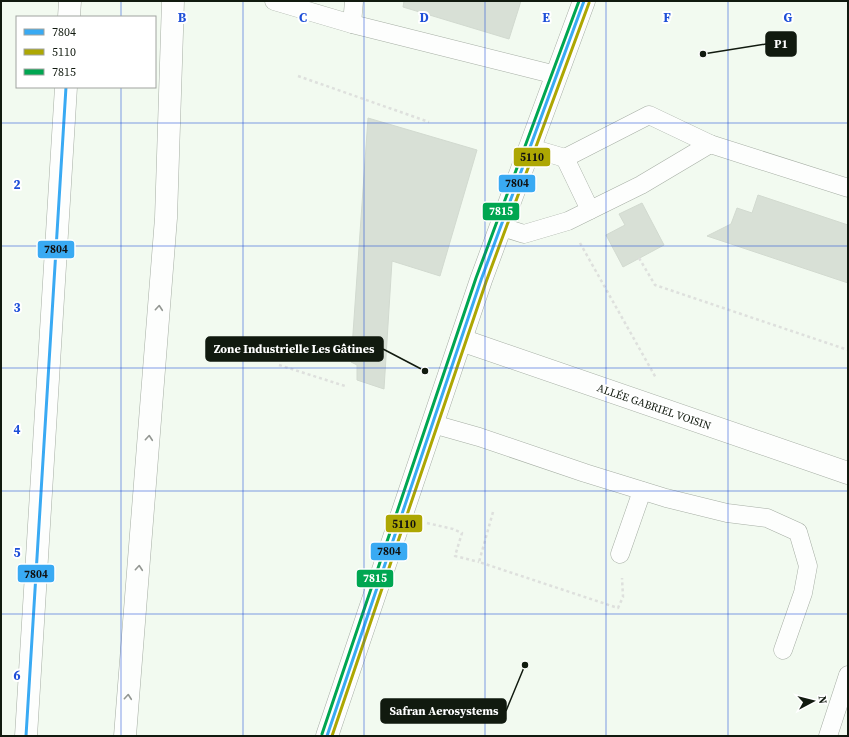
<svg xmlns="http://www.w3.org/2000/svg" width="849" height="737" font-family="'Source Serif 4',serif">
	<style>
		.building { fill: #d8e0d6; stroke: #d2dad0 }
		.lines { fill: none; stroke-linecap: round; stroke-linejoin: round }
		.lane-casing { stroke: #a6aea4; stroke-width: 19 }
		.street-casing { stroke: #a6aea4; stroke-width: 23 }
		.secondary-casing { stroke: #a6aea4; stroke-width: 23 }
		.highway-casing { stroke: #a6aea4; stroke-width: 23 }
		.path { stroke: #dee0dd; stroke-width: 2.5; stroke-dasharray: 3 3; stroke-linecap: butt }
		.lane { stroke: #fdfefd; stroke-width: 18 }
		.street { stroke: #fdfefd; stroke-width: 22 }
		.secondary { stroke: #fdfefd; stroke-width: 22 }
		.highway { stroke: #fdfefd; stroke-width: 22 }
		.bus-1-casing { stroke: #fff; stroke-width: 6 }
		.bus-2-casing { stroke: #fff; stroke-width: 6 }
		.bus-3-casing { stroke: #fff; stroke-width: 6 }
		.bus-1 { stroke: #39aaf3; stroke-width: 3 }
		.bus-2 { stroke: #ada703; stroke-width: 3 }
		.bus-3 { stroke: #00a651; stroke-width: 3 }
		.oneway { stroke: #939792 }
		.grid { fill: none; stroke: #1d4ed8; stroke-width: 1; stroke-opacity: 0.55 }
		.labels { text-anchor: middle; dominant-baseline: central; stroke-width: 4; stroke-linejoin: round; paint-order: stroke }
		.street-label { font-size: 11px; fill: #111a0f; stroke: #fff }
		.grid-label { font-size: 13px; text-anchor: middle; font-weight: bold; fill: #1d4ed8; stroke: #fff; stroke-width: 4; stroke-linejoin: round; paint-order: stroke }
		.leader { fill: none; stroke: #111a0f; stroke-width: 1.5 }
		.callout-dot { fill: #111a0f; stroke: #fff; stroke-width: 1.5 }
		.callout { fill: #111a0f; stroke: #111a0f; stroke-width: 1.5 }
		.callout-label { font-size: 12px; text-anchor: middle; font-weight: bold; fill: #fff }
		.line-badge { stroke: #fff; stroke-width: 1.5 }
		.badge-label { font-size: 11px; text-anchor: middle; font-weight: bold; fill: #fff }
		.pale-badge-label { font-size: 11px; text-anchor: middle; font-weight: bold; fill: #111 }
	</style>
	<rect width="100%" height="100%" fill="#f2faf0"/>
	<g class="building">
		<polygon points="404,1 521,1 509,39 403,7"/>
		<polygon points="368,118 477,150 440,276 392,261 384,389 357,380 357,365 351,362"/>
		<polygon points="758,195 848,225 848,283 707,236 731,224 737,208 752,213"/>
		<polygon points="642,203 664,245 623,267 606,235 625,225 619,214"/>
	</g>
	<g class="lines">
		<defs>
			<g id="lane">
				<polyline points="274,1 352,24 556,75"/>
				<polyline points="352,24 354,1"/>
				<polyline points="531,148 565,158 649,115 710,144"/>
				<polyline points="565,158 590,210"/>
				<polyline points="502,227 524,234 568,221 641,185 710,144 848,188"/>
				<polyline points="433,424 479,437 585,473 666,498 727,513 767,518 798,532 808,566 803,593 783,650"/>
				<polyline points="620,554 642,491"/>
				<polyline points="828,736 848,675"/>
			</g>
			<polyline id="street" points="461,340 848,473"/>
			<polyline id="secondary" points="327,736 481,280 584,1"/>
			<g id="highway">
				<polyline points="69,17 70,1"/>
				<polyline points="26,736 66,87"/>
				<polyline points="125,736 166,218 173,1"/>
			</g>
		</defs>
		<use href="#lane" class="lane-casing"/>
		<use href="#street" class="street-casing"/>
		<use href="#secondary" class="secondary-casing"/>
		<use href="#highway" class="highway-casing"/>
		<g class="path">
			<polyline points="298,76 429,122"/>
			<polyline points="580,243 656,378"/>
			<polyline points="639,258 655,285 848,350"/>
			<polyline points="279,365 345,386"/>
			<polyline points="493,512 479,562 618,608 623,597 622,578"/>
			<polyline points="427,523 453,529 462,533 455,556 479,562"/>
		</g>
		<use href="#lane" class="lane"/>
		<use href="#street" class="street"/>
		<use href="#secondary" class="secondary"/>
		<use href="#highway" class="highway"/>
		<defs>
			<g id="bus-1">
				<polyline points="26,736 66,87"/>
				<polyline points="327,736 481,280 584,1"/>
			</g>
			<polyline id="bus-2" points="332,736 486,282 589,3"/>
			<polyline id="bus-3" points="322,734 476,278 579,1"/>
		</defs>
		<use href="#bus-1" class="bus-1-casing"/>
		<use href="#bus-2" class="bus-2-casing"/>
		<use href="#bus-3" class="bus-3-casing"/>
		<use href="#bus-1" class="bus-1"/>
		<use href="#bus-2" class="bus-2"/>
		<use href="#bus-3" class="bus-3"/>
	</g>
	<defs><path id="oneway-chevron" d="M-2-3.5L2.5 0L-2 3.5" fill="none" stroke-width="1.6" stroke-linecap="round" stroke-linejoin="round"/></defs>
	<g class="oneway">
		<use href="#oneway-chevron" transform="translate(159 308) rotate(-85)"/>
		<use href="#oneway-chevron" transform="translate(149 438) rotate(-85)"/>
		<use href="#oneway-chevron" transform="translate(139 568) rotate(-85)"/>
		<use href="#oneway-chevron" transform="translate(128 697) rotate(-85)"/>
	</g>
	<path class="grid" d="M121 1V17M243 1V736M364 1V736M485 1V736M606 1V736M728 1V736M121 87V736M1 123H848M1 246H848M1 368H848M1 491H848M1 614H848"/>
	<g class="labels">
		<g class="street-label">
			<text transform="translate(654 407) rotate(19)">ALLÉE GABRIEL VOISIN</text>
		</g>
	</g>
	<g class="grid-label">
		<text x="182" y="22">B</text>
		<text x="303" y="22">C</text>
		<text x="424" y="22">D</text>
		<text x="546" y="22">E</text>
		<text x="667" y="22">F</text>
		<text x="788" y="22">G</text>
		<text x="17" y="189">2</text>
		<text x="17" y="312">3</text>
		<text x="17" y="434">4</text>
		<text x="17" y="557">5</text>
		<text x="17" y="680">6</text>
	</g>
	<path class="leader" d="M703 54L766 44M425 371L383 349M525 665L506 711"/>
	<g class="callout-dot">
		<circle cx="703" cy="54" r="4"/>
		<circle cx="425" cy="371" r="4"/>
		<circle cx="525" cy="665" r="4"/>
	</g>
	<g class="callout">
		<rect x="766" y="32" width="30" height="24" rx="4"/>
		<rect x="206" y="337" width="177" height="24" rx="4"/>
		<rect x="381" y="699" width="125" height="24" rx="4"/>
	</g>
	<g class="callout-label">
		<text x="781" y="48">P1</text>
		<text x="294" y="353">Zone Industrielle Les Gâtines</text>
		<text x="444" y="715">Safran Aerosystems</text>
	</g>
	<g class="line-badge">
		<rect x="513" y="147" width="38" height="20" rx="4" fill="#ada703"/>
		<rect x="498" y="174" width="38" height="19" rx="4" fill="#39aaf3"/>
		<rect x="482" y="202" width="38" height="19" rx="4" fill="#00a651"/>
		<rect x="37" y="240" width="38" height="19" rx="4" fill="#39aaf3"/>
		<rect x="385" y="514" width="38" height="19" rx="4" fill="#ada703"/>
		<rect x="370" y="542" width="38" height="19" rx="4" fill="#39aaf3"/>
		<rect x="17" y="564" width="38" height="19" rx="4" fill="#39aaf3"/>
		<rect x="356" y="569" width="38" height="19" rx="4" fill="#00a651"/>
	</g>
	<g class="badge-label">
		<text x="501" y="215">7815</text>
		<text x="375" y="582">7815</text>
	</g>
	<g class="pale-badge-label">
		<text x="532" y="161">5110</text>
		<text x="517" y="187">7804</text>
		<text x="56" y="253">7804</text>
		<text x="404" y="528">5110</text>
		<text x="389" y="555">7804</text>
		<text x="36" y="578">7804</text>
	</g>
	<rect width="849" height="737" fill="none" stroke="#111a0f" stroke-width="4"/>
	<rect x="16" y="16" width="140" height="72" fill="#ffffff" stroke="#a0a39f"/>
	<rect x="24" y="29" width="20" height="6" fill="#39aaf3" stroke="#a0a39f"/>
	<text x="52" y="36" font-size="12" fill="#111a0f">7804</text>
	<rect x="24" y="49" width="20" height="6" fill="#ada703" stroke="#a0a39f"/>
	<text x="52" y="56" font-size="12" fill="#111a0f">5110</text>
	<rect x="24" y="69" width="20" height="6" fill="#00a651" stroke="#a0a39f"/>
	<text x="52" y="76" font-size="12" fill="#111a0f">7815</text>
	<g transform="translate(813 701) rotate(83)" stroke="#ffffff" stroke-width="3" paint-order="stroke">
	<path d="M0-3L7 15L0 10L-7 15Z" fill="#111a0f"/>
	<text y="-6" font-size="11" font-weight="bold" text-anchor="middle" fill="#111a0f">N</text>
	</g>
</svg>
